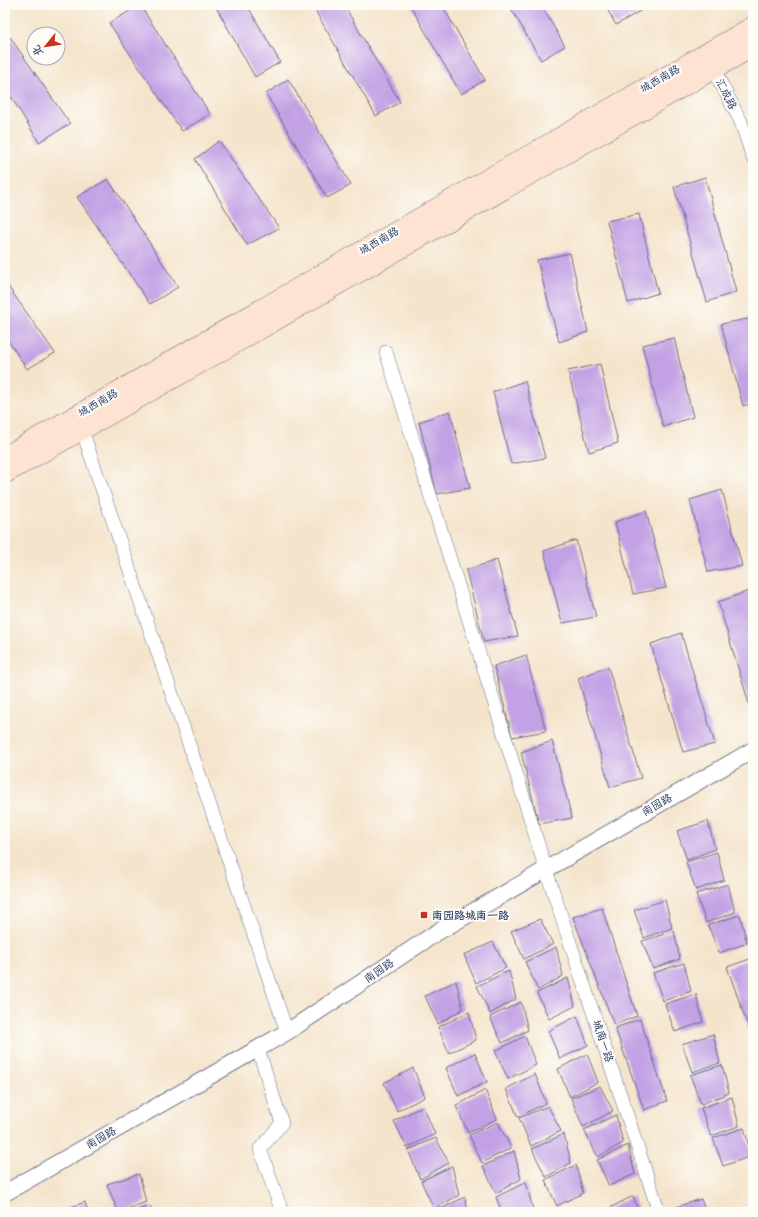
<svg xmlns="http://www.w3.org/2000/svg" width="758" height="1217" font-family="Pangolin,'LXGW WenKai TC',sans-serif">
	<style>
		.building { fill: #c3a1e5 }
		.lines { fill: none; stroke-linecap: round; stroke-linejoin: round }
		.minor-casing { stroke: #676e84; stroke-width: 14 }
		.tertiary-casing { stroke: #676e84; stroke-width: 18 }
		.secondary-casing { stroke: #676e84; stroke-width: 20 }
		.minor { stroke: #fff; stroke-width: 13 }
		.tertiary { stroke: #fff; stroke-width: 16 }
		.secondary { stroke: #fee3d2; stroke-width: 19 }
		.poi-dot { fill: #c8321e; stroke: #fdfcf7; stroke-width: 1.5 }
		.labels { text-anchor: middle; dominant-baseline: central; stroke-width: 4; stroke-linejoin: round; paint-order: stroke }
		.street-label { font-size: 11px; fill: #1b2f5e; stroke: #fdfcf7 }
		.poi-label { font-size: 11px; font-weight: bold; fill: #1b2f5e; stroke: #fdfcf7; text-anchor: start }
	</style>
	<rect width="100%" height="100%" fill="#fdfcf7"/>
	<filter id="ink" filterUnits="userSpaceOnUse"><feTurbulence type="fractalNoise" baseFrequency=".025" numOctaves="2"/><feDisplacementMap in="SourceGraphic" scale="8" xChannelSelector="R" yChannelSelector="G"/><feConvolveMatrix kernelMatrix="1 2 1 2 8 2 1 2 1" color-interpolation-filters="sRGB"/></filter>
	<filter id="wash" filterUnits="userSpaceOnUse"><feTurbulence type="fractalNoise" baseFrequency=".012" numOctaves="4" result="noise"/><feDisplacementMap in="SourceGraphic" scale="16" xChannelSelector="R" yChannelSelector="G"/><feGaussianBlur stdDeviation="0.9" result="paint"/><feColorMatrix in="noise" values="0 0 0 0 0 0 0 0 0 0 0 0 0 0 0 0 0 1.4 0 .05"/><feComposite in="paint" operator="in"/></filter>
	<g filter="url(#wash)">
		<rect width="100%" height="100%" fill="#f5e4cc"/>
		<g id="blocks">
			<g class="building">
				<polygon points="140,5 210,114 182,131 109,23"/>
				<polygon points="215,5 247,5 280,62 255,77"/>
				<polygon points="312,5 344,5 400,102 376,116"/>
				<polygon points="410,5 442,5 485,80 461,94"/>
				<polygon points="509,5 541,5 565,46 541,60"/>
				<polygon points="605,5 637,5 640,11 616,25"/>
				<polygon points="10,37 70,124 39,142 5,87 5,41"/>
				<polygon points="288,79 351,185 327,198 266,94"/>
				<polygon points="219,141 279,228 247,245 195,159"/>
				<polygon points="705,177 736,292 707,302 674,187"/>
				<polygon points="108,179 178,287 150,304 77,197"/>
				<polygon points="639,214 658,293 628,303 607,221"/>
				<polygon points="570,253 588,332 559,342 537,260"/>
				<polygon points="5,282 55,353 27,369 5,336"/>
				<polygon points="753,318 753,403 743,406 721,324"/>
				<polygon points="674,338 693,417 663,427 642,345"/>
				<polygon points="600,364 618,443 589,452 568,371"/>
				<polygon points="525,381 545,458 511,464 493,392"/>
				<polygon points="450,411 470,488 437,494 419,422"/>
				<polygon points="722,490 742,566 708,572 690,500"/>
				<polygon points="646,511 666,588 633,594 615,522"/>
				<polygon points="576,540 596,617 562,623 544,551"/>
				<polygon points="497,560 518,636 484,642 466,570"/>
				<polygon points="749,591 753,605 753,710 751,710 718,602"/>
				<polygon points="681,633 715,744 683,752 651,644"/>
				<polygon points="526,655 546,731 512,737 494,666"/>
				<polygon points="608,667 641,778 610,787 578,678"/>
				<polygon points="552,741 572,818 539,824 521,752"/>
				<polygon points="708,821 715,849 687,860 677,831"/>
				<polygon points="717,852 724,880 696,890 686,862"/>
				<polygon points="728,884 735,912 706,923 696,894"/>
				<polygon points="665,900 672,928 644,938 634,910"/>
				<polygon points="602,908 637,1016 614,1025 573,917"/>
				<polygon points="740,915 747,943 719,953 708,925"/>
				<polygon points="540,919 553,944 524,959 511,931"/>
				<polygon points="674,931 680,959 653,969 642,941"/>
				<polygon points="493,942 506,968 476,983 464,955"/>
				<polygon points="556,947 563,976 538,990 525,962"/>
				<polygon points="753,958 753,1040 727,967"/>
				<polygon points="684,963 691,991 663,1001 653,973"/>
				<polygon points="509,971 516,999 490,1014 477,986"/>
				<polygon points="568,978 575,1006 549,1019 537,993"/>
				<polygon points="456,981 463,1009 438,1024 425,996"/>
				<polygon points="696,994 703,1022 675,1032 665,1004"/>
				<polygon points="521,1002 528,1030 502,1043 490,1017"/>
				<polygon points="469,1012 476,1040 449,1053 438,1027"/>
				<polygon points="577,1016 588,1045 560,1059 548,1031"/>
				<polygon points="640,1019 667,1101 644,1110 615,1028"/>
				<polygon points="713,1034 720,1063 692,1072 682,1044"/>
				<polygon points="525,1036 536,1065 508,1079 495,1051"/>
				<polygon points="475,1053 487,1082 458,1096 446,1068"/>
				<polygon points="587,1054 598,1082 570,1097 558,1069"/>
				<polygon points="722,1065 729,1093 701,1104 690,1075"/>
				<polygon points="413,1068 425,1097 397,1111 384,1083"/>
				<polygon points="535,1074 546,1103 518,1117 506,1089"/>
				<polygon points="600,1086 613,1111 583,1127 571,1098"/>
				<polygon points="485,1090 497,1119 468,1133 456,1106"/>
				<polygon points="732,1097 739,1126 711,1136 701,1108"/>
				<polygon points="423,1106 435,1134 407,1148 394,1121"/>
				<polygon points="548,1106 561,1131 531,1146 519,1118"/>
				<polygon points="616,1115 623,1143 598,1157 584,1130"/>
				<polygon points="498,1122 511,1148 482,1163 469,1135"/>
				<polygon points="744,1128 752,1156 723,1166 713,1138"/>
				<polygon points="564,1134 571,1163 546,1177 532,1149"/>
				<polygon points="436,1138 449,1163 420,1179 408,1150"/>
				<polygon points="628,1145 635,1174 609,1186 597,1160"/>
				<polygon points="514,1151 521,1179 496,1193 483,1166"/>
				<polygon points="576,1165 583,1193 557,1206 545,1180"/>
				<polygon points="452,1166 459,1195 434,1209 421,1181"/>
				<polygon points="139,1174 146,1202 118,1212 107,1184"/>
				<polygon points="526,1182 533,1210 529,1212 502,1212 496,1197"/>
				<polygon points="633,1196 639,1212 604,1212 604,1211"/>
				<polygon points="465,1197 468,1212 434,1212"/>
				<polygon points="701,1199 706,1212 678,1212 676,1207"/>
				<polygon points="85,1202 88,1212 56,1212"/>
				<polygon points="150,1206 152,1212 132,1212"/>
			</g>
		</g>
	</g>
	<g filter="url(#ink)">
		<use href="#blocks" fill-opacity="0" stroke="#676e84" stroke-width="1"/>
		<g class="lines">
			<defs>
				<g id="minor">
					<polyline points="710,62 741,122 753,158"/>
					<polyline points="386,352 546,870 659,1212"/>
					<polyline points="82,430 287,1032"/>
					<polyline points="258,1049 282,1123 260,1149 282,1212"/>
				</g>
				<polyline id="tertiary" points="5,1193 287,1032 436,933 753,750"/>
				<g id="secondary">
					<polyline points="5,456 753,26"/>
					<polyline points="5,474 261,329 753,47"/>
				</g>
			</defs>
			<use href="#minor" class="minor-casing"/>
			<use href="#tertiary" class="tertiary-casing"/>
			<use href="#secondary" class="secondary-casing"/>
			<use href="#minor" class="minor"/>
			<use href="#tertiary" class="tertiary"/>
			<use href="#secondary" class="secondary"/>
		</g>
	</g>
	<rect class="poi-dot" x="420" y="911" width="8" height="8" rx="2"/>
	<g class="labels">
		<g class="street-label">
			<text transform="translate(660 79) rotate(-30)">城西南路</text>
			<text transform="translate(726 94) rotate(63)">汇成路</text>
			<text transform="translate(379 241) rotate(-30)">城西南路</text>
			<text transform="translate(98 403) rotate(-30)">城西南路</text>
			<text transform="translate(657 805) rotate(-30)">南园路</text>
			<text transform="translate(379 971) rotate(-34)">南园路</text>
			<text transform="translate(603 1041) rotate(72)">城南一路</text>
			<text transform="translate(101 1138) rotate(-30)">南园路</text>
		</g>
		<g class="poi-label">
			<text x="432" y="915">南园路城南一路</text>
		</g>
	</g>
	<rect width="758" height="1217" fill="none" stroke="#fdfcf7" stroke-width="20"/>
	<g transform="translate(46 46) rotate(240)"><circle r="19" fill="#fdfcf7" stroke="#a3aaba"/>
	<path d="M0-3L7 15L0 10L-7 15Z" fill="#c8321e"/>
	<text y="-6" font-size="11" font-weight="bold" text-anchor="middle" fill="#1b2f5e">北</text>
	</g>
</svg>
